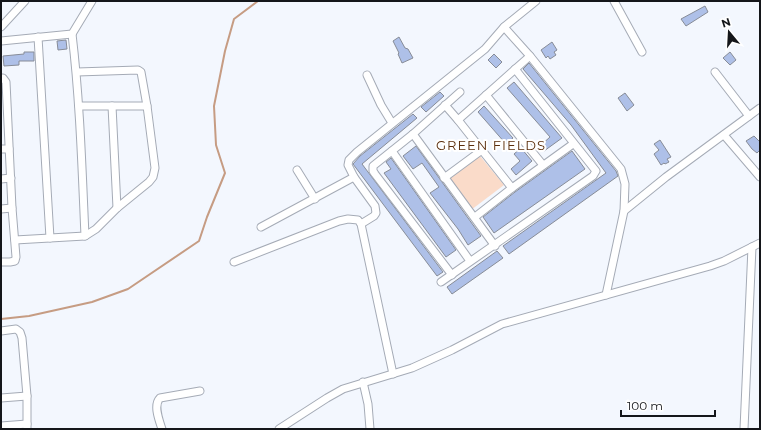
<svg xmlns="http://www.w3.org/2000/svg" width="761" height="430" font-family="Montserrat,sans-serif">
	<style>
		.green { fill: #fadbc9 }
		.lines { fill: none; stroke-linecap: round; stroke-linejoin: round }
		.stream { stroke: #c69c83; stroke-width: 2 }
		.building { fill: #aec0e8; stroke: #878c97 }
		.minor-casing { stroke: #a5abb6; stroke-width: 9 }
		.minor { stroke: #fff; stroke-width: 7 }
		.labels { text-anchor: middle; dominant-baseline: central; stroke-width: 4; stroke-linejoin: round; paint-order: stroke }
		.neighbourhood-label { font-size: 13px; letter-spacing: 1px; fill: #5a2d0b; stroke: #fff }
	</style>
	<rect width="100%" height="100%" fill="#f3f7fe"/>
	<polygon class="green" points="480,156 504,185 471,210 448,179"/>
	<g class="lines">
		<polyline class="stream" points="1,319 29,316 92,302 128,289 199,241 207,217 225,173 216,145 214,106 225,51 234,19 258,1"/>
	</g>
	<g class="building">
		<polygon points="705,6 708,12 686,26 681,19"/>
		<polygon points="399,37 405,48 408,49 413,58 402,63 398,54 399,53 393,41"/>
		<polygon points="66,40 67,49 58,50 57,41"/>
		<polygon points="552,42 557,50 554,52 556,55 550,59 548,56 546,58 541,50"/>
		<polygon points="24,52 34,52 34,61 19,61 19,65 4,66 3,56 24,54"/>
		<polygon points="730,52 736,60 730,65 723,58"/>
		<polygon points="494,54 502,62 496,68 488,60"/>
		<polygon points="529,63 616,171 618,176 509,254 503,246 606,173 571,125 523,69"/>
		<polygon points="514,82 562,138 544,151 540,146 550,137 507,88"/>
		<polygon points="440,92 444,96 426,112 421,107"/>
		<polygon points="625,93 634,105 627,111 618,98"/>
		<polygon points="484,106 513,138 506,144 478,112"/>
		<polygon points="413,114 417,118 362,164 443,272 437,276 353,164 360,156"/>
		<polygon points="754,136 760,142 760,150 757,153 752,149 746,141"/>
		<polygon points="660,140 671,157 667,159 669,162 665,164 664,163 661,165 654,154 659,150 654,144"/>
		<polygon points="416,146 481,236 468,245 458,229 430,193 439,187 422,163 413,169 403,156"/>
		<polygon points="521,148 532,161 516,175 511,169 520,161 514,154"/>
		<polygon points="572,151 585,169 494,233 483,217 515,192"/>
		<polygon points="391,158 456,250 446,257 384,173 391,169 386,162"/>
		<polygon points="497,251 503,258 452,294 447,287"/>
	</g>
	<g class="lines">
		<defs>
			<g id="minor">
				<polyline points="614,1 642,52"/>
				<polyline points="1,27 25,1"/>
				<polyline points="504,27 530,56 621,169 625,184 624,211"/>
				<path d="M72 34C80 101 82 169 85 236"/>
				<polyline points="38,37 50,238"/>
				<polyline points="1,41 72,34 92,1"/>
				<polyline points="715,72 749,116"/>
				<polyline points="367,75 381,105 392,123"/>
				<polyline points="1,78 3,78 6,82 12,208 16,257 15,261 10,262 1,262"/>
				<polyline points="486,95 543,165"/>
				<polyline points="445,105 458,120 512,188"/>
				<polyline points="79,106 147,106"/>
				<polyline points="112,106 117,208"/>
				<polyline points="458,120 530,56"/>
				<polyline points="413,134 495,246"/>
				<polyline points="724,135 760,177"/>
				<polyline points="1,149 9,149"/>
				<polyline points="392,151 470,261"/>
				<polyline points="297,170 315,199"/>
				<polyline points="444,178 482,150"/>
				<polyline points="1,179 11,178"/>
				<polyline points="1,209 12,208"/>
				<polyline points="475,217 512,188 573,144"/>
				<polyline points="361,224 374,216 376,213 375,206 354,177 348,165 349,160 357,152 485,49 504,27 536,1"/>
				<polyline points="261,227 354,177"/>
				<polyline points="15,240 85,236 96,229 117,208 149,182 153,177 155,168 147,106 141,72 138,70 77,72"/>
				<polyline points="234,262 339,221 348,219 358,220 361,224 393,374"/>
				<polyline points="452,275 375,174 373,171 373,166 413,134 460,92"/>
				<polyline points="441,282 593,176 596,171 515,69"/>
				<polyline points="606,295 624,211 666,177 760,108"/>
				<polyline points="1,331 16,329 20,332 22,338 27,396 27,429"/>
				<polyline points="363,382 368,404 370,429"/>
				<polyline points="1,398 27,396"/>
				<polyline points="1,426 27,424"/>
				<path d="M162 429C159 420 153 405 160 398L200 391"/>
				<polyline points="279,429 327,398 343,389 412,368 452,350 502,324 710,266 724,261 760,243"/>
				<polyline points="744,429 752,247"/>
			</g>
		</defs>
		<use href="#minor" class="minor-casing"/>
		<use href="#minor" class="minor"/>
	</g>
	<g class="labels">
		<g class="neighbourhood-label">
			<text x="491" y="145">GREEN FIELDS</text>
		</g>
	</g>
	<rect width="761" height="430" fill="none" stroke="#14161a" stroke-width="4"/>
	<g transform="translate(729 32) rotate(342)" stroke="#ffffff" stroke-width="3" paint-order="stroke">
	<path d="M0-3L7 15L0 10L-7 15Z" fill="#14161a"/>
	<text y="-6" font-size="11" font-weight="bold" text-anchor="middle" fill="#14161a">N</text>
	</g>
	<path d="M621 410v6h94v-6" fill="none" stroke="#14161a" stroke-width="2"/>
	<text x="627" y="410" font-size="12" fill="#14161a" stroke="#ffffff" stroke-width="3" paint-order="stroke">100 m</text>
</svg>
